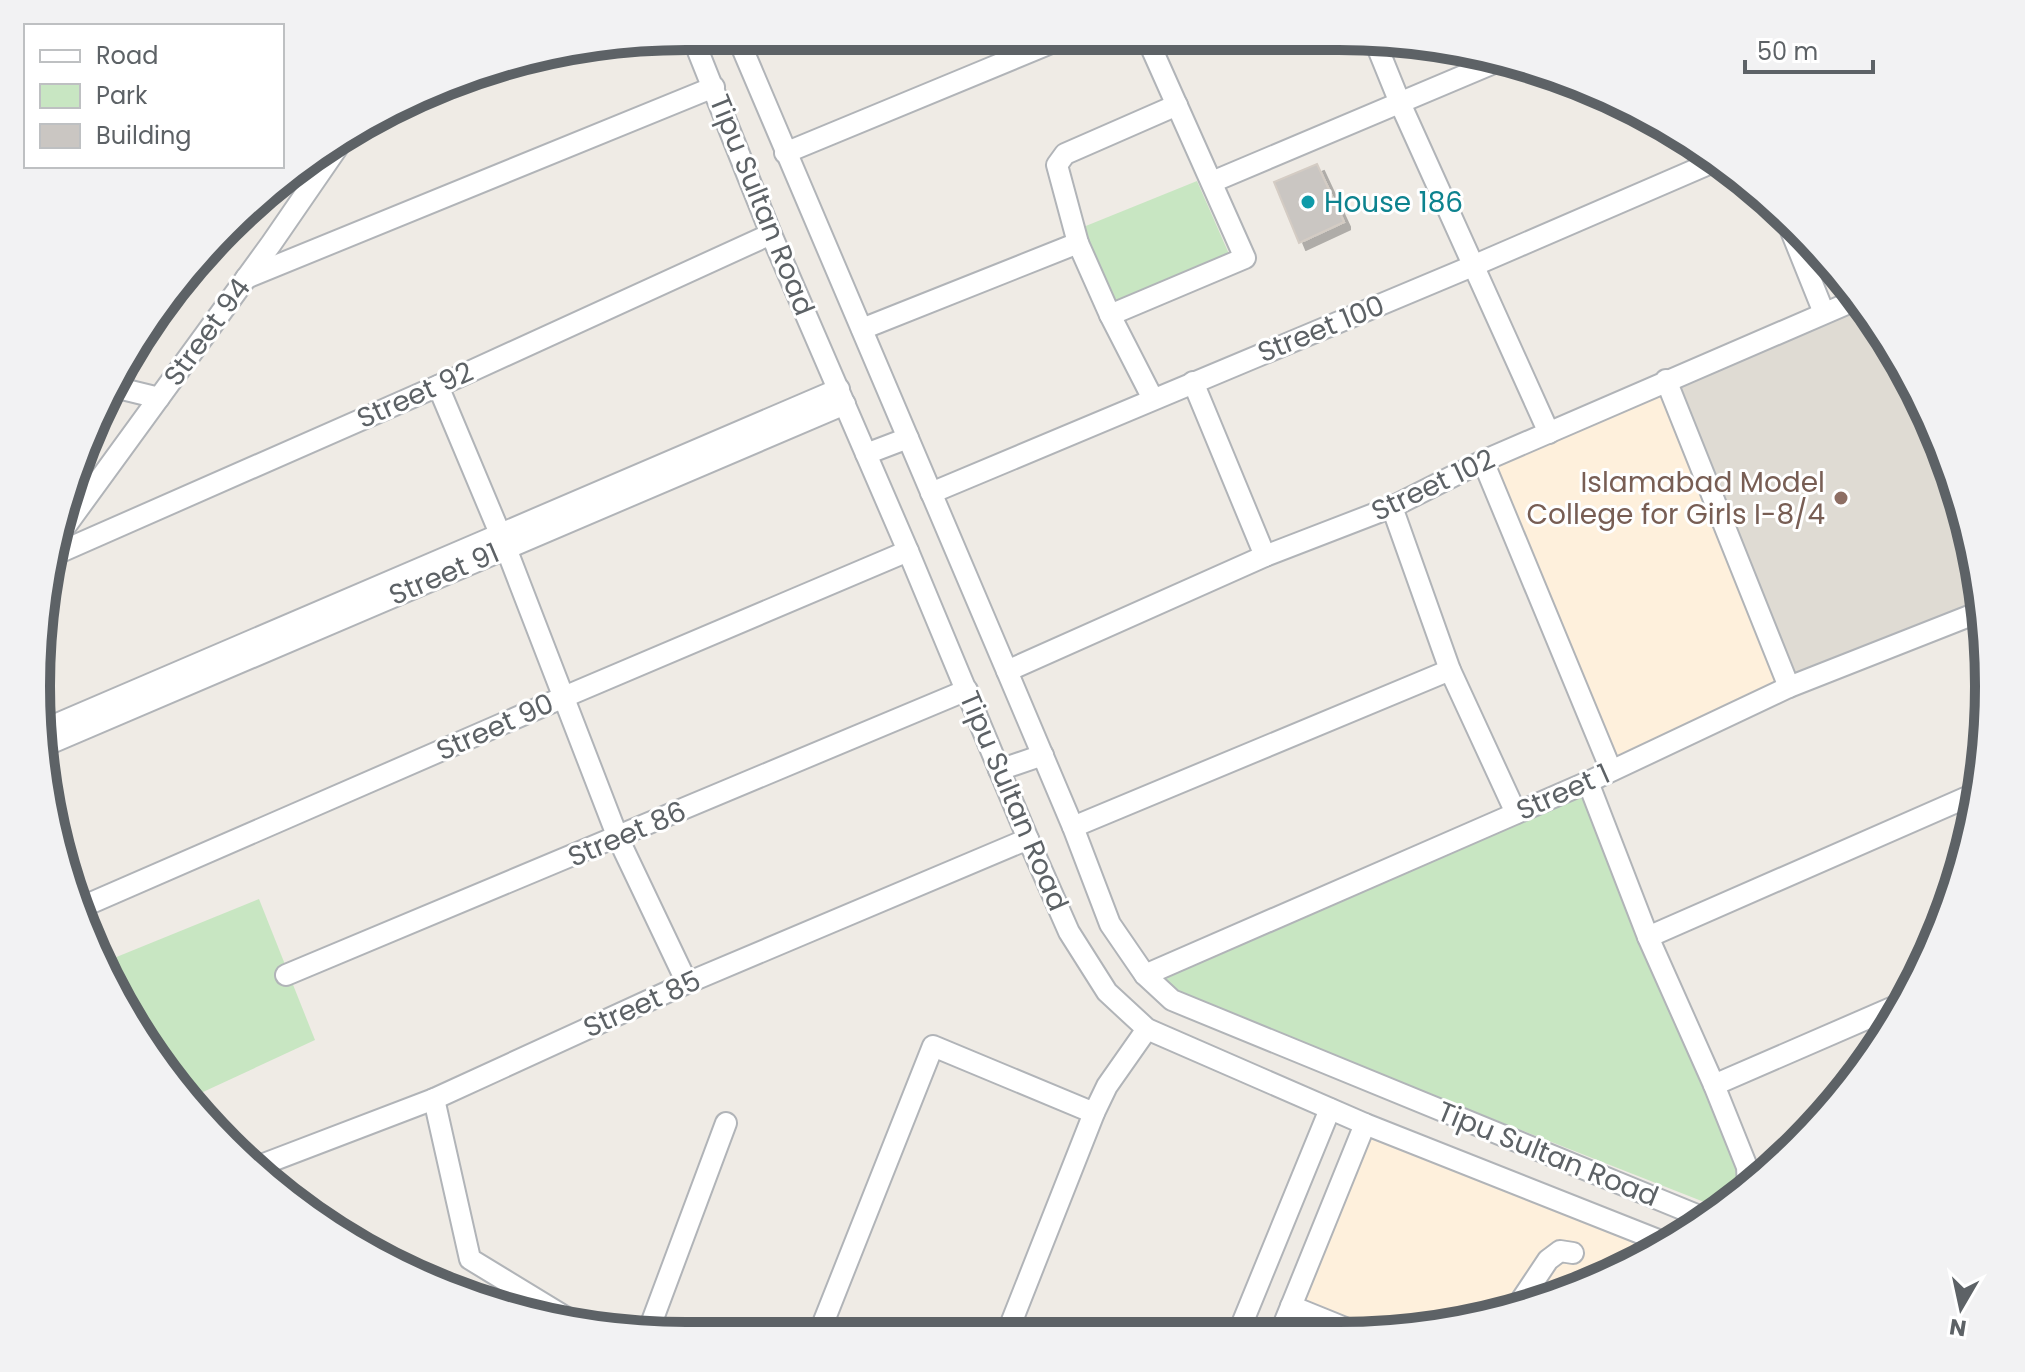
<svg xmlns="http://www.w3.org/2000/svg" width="2025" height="1372" font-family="Poppins,sans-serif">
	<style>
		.commercial { fill: #fef0dc }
		.education { fill: #dfdbd3 }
		.green { fill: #c8e6c2 }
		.building { fill: #cac6c2; stroke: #d4ccc4; stroke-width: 2; filter: url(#shadow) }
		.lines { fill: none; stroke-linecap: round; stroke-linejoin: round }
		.minor-casing { stroke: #b1b4b8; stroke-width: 24 }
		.minor { stroke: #fff; stroke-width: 20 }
		.culture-dot { fill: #0f9aa8; stroke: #fff; stroke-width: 3 }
		.education-dot { fill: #8d6e63; stroke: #fff; stroke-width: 3 }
		.labels { text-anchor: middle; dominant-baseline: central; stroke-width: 6; stroke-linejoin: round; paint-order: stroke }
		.culture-label { font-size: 28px; fill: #0d838f; stroke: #fff; text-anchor: start }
		.street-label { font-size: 28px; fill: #5d6266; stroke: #fff }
		.education-label { font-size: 28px; fill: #785e54; stroke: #fff; text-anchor: end }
		.rim { fill: none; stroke: #5d6266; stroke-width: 10 }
	</style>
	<defs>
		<filter id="shadow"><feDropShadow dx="7" dy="7" stdDeviation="0" flood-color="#0004"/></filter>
	</defs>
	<rect width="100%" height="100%" fill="#efebe5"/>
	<g class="commercial">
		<polygon points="1664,386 1782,684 1611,760 1480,464"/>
		<polygon points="1365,1124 1668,1244 1588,1286 1466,1323 1339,1336 1279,1336"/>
	</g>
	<polygon class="education" points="1863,304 1879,325 1939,437 1976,559 1981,603 1795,674 1677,385"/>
	<g class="green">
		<polygon points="1197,181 1233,263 1103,316 1066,234"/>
		<polygon points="1583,790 1741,1172 1737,1196 1722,1209 1179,996 1155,977"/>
		<polygon points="259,899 315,1040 190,1098 155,1052 114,958"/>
	</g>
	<polygon class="building" points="1317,164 1344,222 1299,243 1274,182"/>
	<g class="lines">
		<defs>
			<g id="minor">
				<polyline points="692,36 771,234 908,551 1028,839 1069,932 1107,992 1147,1029 1365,1124 1668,1244"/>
				<polyline points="737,36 1007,671 1073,827 1110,924 1145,975 1172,1000 1709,1220"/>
				<polyline points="1374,39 1400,103 1549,433"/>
				<polyline points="785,153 1068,36"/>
				<polyline points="1212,182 1501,60"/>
				<polyline points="1785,216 1824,313"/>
				<polyline points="246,278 714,87"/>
				<polyline points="1110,315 1245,258 1146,36"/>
				<polyline points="862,329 1078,243"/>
				<polyline points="1666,380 1789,687"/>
				<polyline points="1193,382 1265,556"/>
				<polyline points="438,386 506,548 618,838 687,983"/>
				<polyline points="114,387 159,398"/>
				<polyline points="1153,399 1110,315 1078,243 1057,165 1065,154 1177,105"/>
				<polyline points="866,454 908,438"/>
				<polyline points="1483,461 1611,770"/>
				<polyline points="931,493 1475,265 1711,163"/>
				<polyline points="1392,507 1450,670 1516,813"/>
				<polyline points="65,527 271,244 346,135"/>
				<polyline points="58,553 456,378 771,234"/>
				<polyline points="1007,671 1265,556 1392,507 1483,461 1858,299"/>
				<polyline points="43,730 839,389"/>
				<polyline points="44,746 845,404"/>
				<polyline points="999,770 1043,755"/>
				<polyline points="1588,782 1648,937 1714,1085 1747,1167 1748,1187"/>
				<polyline points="1073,827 1450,670"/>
				<polyline points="84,906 564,697 908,551"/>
				<polyline points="1648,937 1979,792"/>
				<polyline points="286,975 967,690"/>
				<polyline points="1145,975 1588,782 1789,687 1982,611"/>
				<polyline points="1714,1085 1903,1003"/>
				<polyline points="434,1099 470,1259 580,1326"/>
				<polyline points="256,1167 434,1099 687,983 1028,839"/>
				<polyline points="1291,1306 1360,1334"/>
				<polyline points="1516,1308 1548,1260 1560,1251 1573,1253"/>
				<polyline points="648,1332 726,1123"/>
				<polyline points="818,1336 933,1046 1094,1113"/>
				<polyline points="1006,1336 1094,1113 1107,1086 1147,1029"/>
				<polyline points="1237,1336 1330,1109"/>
				<polyline points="1279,1336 1365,1124"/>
			</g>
		</defs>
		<use href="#minor" class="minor-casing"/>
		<use href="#minor" class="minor"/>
	</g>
	<circle class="culture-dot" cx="1308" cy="202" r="8"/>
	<circle class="education-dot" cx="1841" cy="498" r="8"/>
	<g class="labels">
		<g class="culture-label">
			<text x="1324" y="202">House 186</text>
		</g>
		<g class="street-label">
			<text transform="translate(762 205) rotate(68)">Tipu Sultan Road</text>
			<text transform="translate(1321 329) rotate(-22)">Street 100</text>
			<text transform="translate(207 332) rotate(-54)">Street 94</text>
			<text transform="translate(415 395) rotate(-24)">Street 92</text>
			<text transform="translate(1433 485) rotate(-25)">Street 102</text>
			<text transform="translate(444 574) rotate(-23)">Street 91</text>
			<text transform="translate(495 727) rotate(-24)">Street 90</text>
			<text transform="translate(1563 792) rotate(-24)">Street 1</text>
			<text transform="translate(1014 801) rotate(67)">Tipu Sultan Road</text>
			<text transform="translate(627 834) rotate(-23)">Street 86</text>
			<text transform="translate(642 1004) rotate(-24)">Street 85</text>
			<text transform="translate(1548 1154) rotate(22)">Tipu Sultan Road</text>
		</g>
		<g class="education-label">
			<text x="1825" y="482">Islamabad Model<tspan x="1825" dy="32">College for Girls I-8/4</tspan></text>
		</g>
	</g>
	<path d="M0 0H2025V1372H0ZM686 50H1339A636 636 0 0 1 1975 686V686A636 636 0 0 1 1339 1322H686A636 636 0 0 1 50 686V686A636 636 0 0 1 686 50Z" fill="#f2f2f3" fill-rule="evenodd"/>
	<path class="rim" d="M686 50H1339A636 636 0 0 1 1975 686V686A636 636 0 0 1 1339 1322H686A636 636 0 0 1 50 686V686A636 636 0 0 1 686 50Z"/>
	<rect x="24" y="24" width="260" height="144" fill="#ffffff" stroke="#bec0c2" stroke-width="2"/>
	<rect x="40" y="50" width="40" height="12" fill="#ffffff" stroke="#bec0c2" stroke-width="2"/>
	<text x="96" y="64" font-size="24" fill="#5d6266">Road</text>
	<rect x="40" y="84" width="40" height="24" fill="#c8e6c2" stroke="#bec0c2" stroke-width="2"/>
	<text x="96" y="104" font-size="24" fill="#5d6266">Park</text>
	<rect x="40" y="124" width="40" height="24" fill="#cac6c2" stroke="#bec0c2" stroke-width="2"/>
	<text x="96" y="144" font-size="24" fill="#5d6266">Building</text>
	<g transform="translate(1961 1308) rotate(189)" stroke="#ffffff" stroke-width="6" paint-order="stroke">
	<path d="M0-6L14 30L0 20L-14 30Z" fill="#5d6266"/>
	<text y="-12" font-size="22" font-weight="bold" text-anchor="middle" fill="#5d6266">N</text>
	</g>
	<path d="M1745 60v12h128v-12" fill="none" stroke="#5d6266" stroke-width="4"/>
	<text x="1757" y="60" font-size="24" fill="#5d6266" stroke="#ffffff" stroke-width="6" paint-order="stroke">50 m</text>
</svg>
